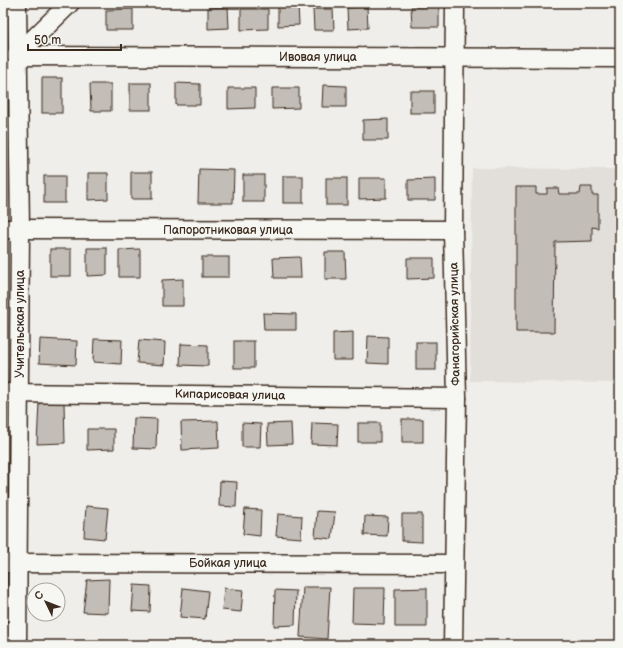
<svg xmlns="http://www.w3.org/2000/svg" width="623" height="648" font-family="'Balsamiq Sans',sans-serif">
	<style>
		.built { fill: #e2dfdb }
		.building { fill: #c2bdb7; stroke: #3b2a1e }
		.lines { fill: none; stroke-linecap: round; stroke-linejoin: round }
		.minor-casing { stroke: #3b2a1e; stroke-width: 21 }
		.minor { stroke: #f6f6f2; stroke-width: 18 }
		.labels { text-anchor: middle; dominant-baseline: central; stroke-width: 3; stroke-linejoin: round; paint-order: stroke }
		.street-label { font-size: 12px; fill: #3b2a1e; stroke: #f6f6f2 }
	</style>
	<rect width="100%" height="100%" fill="#efeeea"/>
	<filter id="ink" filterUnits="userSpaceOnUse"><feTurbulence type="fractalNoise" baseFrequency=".025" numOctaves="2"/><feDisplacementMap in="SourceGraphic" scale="8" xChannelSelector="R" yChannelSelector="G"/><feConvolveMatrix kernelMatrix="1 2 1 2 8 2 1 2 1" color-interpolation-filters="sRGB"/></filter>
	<g filter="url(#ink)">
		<polygon class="built" points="472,168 618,169 616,383 470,381"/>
		<g class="building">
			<polygon points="298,4 299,25 278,26 278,5"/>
			<polygon points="439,6 439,27 412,27 411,7"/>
			<polygon points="228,7 229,28 208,29 208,8"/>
			<polygon points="367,7 368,28 348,29 347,8"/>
			<polygon points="133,9 133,30 106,30 106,10"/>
			<polygon points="241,9 268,9 268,29 241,30"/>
			<polygon points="313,9 333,9 334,30 314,30"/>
			<rect x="42" y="78" width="20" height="35"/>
			<rect x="130" y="83" width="21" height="27"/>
			<polygon points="176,83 200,84 200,105 176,105"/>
			<polygon points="90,84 111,84 111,111 91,111"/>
			<polygon points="323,85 346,86 346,107 322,107"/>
			<polygon points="228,88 255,88 255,108 228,109"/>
			<polygon points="272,88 299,88 299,108 272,109"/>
			<rect x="410" y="91" width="24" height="22"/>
			<polygon points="388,119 388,140 363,140 363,120"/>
			<polygon points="199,169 234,170 233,203 198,203"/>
			<rect x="131" y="172" width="21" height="27"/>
			<polygon points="88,173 108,173 108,199 88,200"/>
			<rect x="243" y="175" width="21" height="27"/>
			<rect x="44" y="176" width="21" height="27"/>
			<rect x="283" y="176" width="20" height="27"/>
			<rect x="326" y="178" width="21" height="27"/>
			<polygon points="359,178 386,178 386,198 359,199"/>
			<polygon points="435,179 435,200 408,200 408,180"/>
			<polygon points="516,187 536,187 536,194 547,194 547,188 558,188 559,194 580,194 581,187 592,187 592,195 598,195 598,228 592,227 592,241 555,242 554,332 516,332"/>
			<polygon points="87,248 107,248 107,275 87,276"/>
			<rect x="50" y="249" width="21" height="27"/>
			<polygon points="140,249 140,277 119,277 119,250"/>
			<polygon points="325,252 345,252 346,279 325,279"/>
			<rect x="202" y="257" width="27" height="20"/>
			<polygon points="300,257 301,278 274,278 273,258"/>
			<polygon points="407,258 434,258 434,278 407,279"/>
			<polygon points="183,279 183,306 162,306 162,280"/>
			<polygon points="263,313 296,314 296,330 264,330"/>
			<polygon points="353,332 353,360 333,360 333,333"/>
			<polygon points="368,336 388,337 388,364 367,363"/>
			<polygon points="40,339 77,341 76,365 39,363"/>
			<polygon points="94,339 122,340 121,364 93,362"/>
			<polygon points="139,340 165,342 164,365 137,363"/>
			<rect x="234" y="341" width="20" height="27"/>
			<rect x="416" y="342" width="20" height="28"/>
			<polygon points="181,344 208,345 208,366 180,365"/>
			<polygon points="39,402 64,403 65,443 37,444"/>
			<polygon points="134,418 157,419 156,449 133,448"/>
			<rect x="402" y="419" width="21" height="23"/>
			<polygon points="218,421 219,448 182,450 181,422"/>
			<polygon points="242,423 261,424 260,447 242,447"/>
			<polygon points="291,423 292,444 268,445 267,424"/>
			<polygon points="312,423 338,424 337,445 311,444"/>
			<rect x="358" y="423" width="22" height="19"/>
			<polygon points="87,429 114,429 114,449 87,450"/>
			<polygon points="220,481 237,482 236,507 219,506"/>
			<polygon points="86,506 108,508 105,539 84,537"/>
			<polygon points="245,509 261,510 260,536 243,534"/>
			<polygon points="317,511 335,512 332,539 315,537"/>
			<polygon points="278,514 302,516 301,538 276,536"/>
			<polygon points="402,514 422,514 422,542 402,541"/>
			<polygon points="365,516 388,517 387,536 364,535"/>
			<polygon points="109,579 108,613 83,612 87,580"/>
			<polygon points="134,585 151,586 150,612 132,611"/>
			<polygon points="303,587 330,587 327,639 300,637"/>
			<polygon points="183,588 208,591 205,619 180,617"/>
			<polygon points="224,588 243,590 241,612 222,610"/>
			<polygon points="353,588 385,588 384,624 352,623"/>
			<polygon points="427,588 427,627 395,627 395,589"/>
			<polygon points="275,590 296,591 295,625 274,626"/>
		</g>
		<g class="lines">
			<defs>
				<g id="minor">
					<polyline points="17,3 20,229 17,645"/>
					<polyline points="16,56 620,58"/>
					<polyline points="16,56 70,3"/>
					<polyline points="3,229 453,230"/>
					<polyline points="3,393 457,398"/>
					<polyline points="3,563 454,564"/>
					<polyline points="453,645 457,398 453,230 455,3"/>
				</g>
			</defs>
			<use href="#minor" class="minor-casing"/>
			<use href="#minor" class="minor"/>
		</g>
	</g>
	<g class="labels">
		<g class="street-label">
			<text x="318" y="57">Ивовая улица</text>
			<text x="228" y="230">Папоротниковая улица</text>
			<text transform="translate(20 324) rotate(-90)">Учительская улица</text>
			<text transform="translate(455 324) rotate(-91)">Фанагорийская улица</text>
			<text transform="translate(230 395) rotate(1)">Кипарисовая улица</text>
			<text x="228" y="563">Бойкая улица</text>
		</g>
	</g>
	<rect width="623" height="648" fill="none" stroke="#f6f6f2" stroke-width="16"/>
	<rect x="8" y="8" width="607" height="632" fill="none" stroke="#3b2a1e" stroke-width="1.5" filter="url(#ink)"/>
	<g transform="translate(46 602) rotate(313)"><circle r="19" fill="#f6f6f2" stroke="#aba49d"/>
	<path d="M0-3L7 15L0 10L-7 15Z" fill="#3b2a1e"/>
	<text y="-6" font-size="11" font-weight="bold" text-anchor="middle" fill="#3b2a1e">С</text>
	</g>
	<path d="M28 44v6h93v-6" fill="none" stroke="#3b2a1e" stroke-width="2"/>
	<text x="34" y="44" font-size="12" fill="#3b2a1e" stroke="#f6f6f2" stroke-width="3" paint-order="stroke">50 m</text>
</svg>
